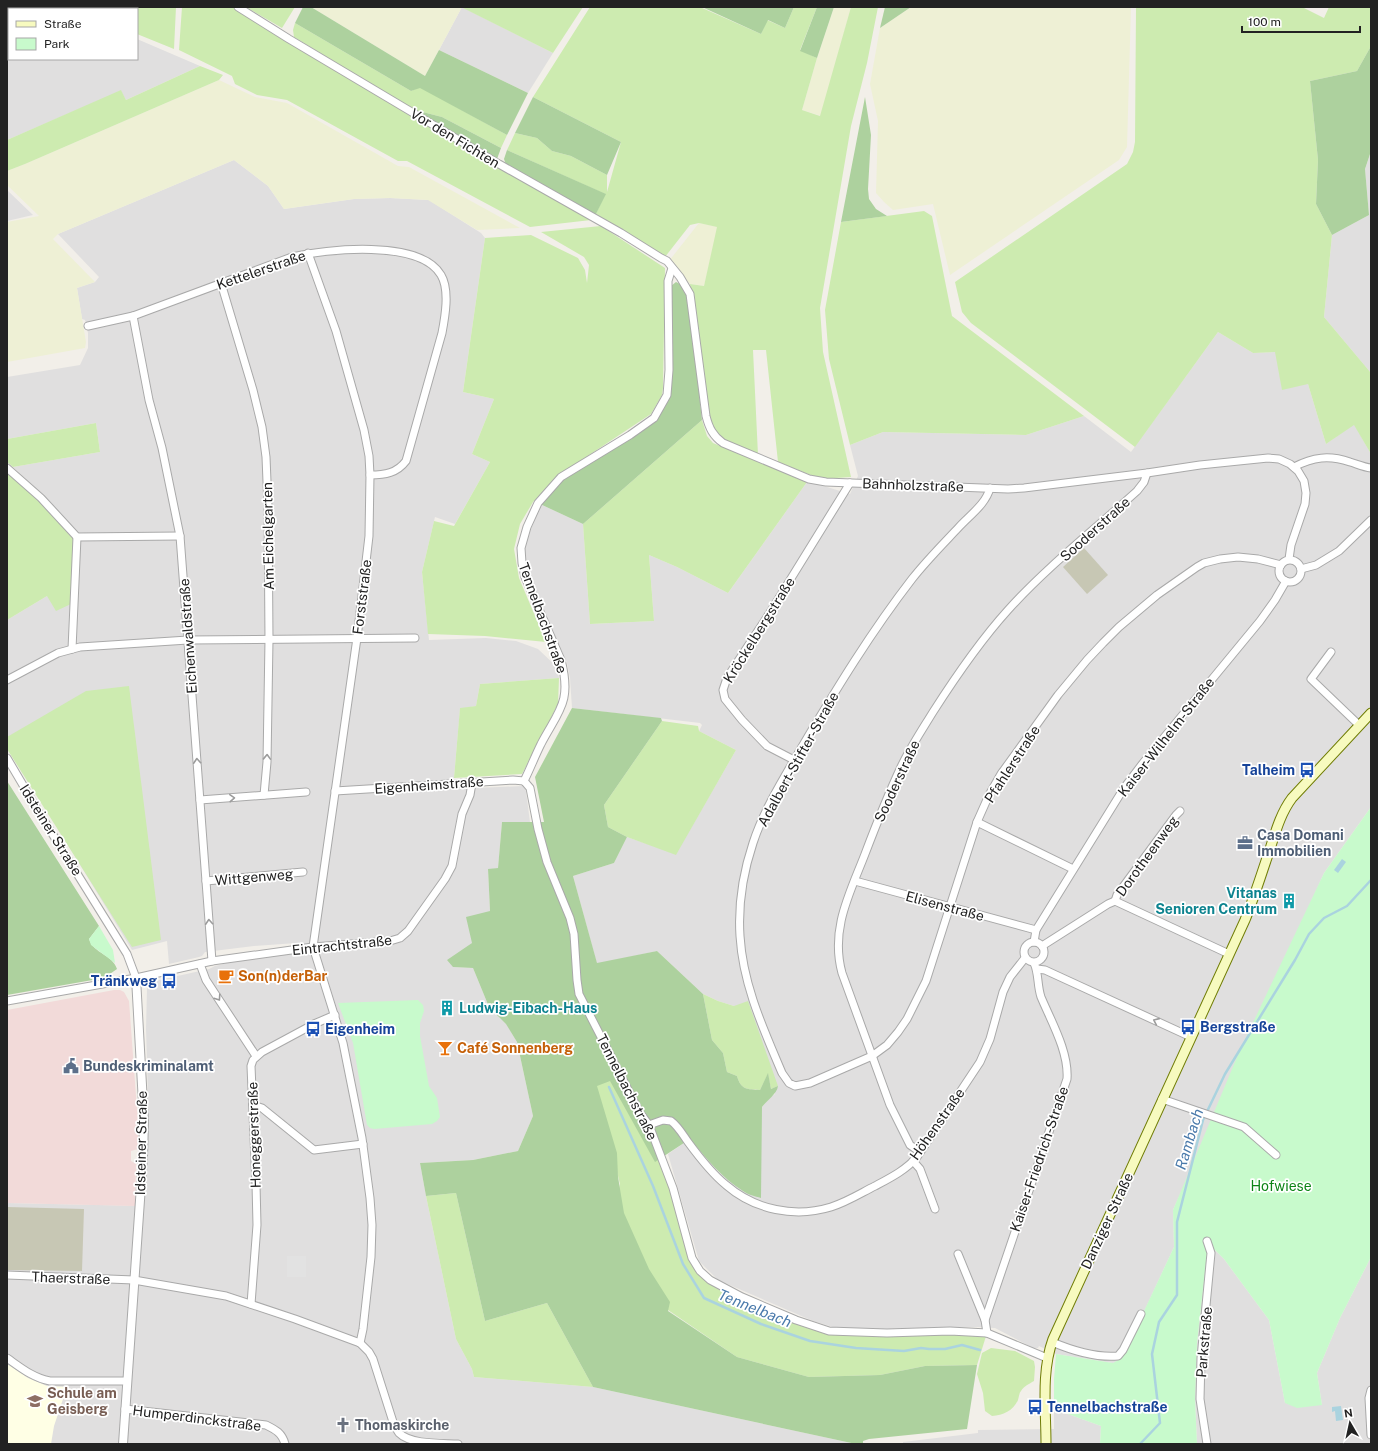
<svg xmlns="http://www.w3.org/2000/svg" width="1378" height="1451" font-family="'Public Sans',sans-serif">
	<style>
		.residential { fill: #e0dfdf }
		.commercial { fill: #f2dad9 }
		.education { fill: #ffffe5 }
		.construction { fill: #c7c7b4 }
		.farmland { fill: #eef0d5 }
		.grass { fill: #cdebb0 }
		.forest { fill: #add19e }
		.park { fill: #c8facc }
		.parking { fill: #e2e2e2 }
		.water { fill: #aad3df }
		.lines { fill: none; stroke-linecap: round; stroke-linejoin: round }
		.stream { stroke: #aad3df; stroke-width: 2.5 }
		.minor-casing { stroke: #a9a9a9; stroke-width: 9 }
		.tertiary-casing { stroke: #a9a9a9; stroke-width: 10 }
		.secondary-casing { stroke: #707d05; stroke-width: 11 }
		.minor { stroke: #fff; stroke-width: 7 }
		.tertiary { stroke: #fff; stroke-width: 8 }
		.secondary { stroke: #f7fabf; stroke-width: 9 }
		.oneway { stroke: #9c9c9c }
		.labels { text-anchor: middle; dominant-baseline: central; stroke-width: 3.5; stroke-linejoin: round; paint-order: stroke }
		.street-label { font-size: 14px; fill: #222; stroke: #fff }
		.transit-label { font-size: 14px; font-weight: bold; fill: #164399; stroke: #fff; text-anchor: start }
		.service-label { font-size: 14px; font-weight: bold; fill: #4e5e75; stroke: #fff; text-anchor: start }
		.culture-label { font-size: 14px; font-weight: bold; fill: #0d838f; stroke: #fff; text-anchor: end }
		.food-label { font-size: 14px; font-weight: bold; fill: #c56008; stroke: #fff; text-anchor: start }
		.park-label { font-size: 14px; fill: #0c8416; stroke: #fff }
		.education-label { font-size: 14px; font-weight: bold; fill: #785e54; stroke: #fff; text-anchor: start }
		.worship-label { font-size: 14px; font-weight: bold; fill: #5b616d; stroke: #fff; text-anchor: start }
		.water-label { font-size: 15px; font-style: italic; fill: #4a7aab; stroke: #fff }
	</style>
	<rect width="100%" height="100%" fill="#f2efe9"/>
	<g class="residential">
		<polygon points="462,7 553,53 528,93 439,50"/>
		<polygon points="9,37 9,59 137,59 137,39 200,66 126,100 121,91 7,140 7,38"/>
		<polygon points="1371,151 1371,373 1324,317 1332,235 1369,215 1365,169"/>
		<polygon points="234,160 268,186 284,209 354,199 390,198 429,200 481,233 485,238 463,392 494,399 472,454 490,462 455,524 435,517 434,521 422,572 429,640 486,638 516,641 538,649 556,666 559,678 480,684 476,706 460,709 453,789 523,786 526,791 530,822 502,822 498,868 488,870 490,911 472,943 453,967 473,968 489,1007 506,1023 517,1042 533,1116 518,1151 473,1160 420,1163 426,1196 456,1339 472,1369 474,1377 593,1387 856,1444 7,1444 7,1203 144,1206 148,1152 148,1095 146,1029 147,989 149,983 155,981 209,969 215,966 235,961 299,953 297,943 254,946 205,952 202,956 199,957 169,964 167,941 132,950 7,745 7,620 47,596 43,495 13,467 100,452 96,423 7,439 7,377 80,365 88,348 88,333 85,320 82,319 77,288 95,282 99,277 58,234"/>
		<polygon points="7,190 33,215 7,221"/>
		<polygon points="1218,332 1253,353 1275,352 1308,384 1326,444 1354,424 1371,454 1371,807 1324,873 1173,1210 1174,1247 1122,1359 1113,1363 1056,1354 1039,1346 1038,1348 1033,1348 995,1328 978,1327 888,1329 836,1328 813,1321 718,1280 699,1261 668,1154 690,1139 703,1155 729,1180 762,1113 762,1107 769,1098 775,1094 734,1006 718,1001 703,994 657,951 597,964 573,876 614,863 627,837 676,854 736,750 699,731 702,725 700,723 572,708 570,678 567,663 528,574 524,554 526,543 540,504 583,524 590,624 654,621 649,555 677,567 728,593 807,482 827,487 850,494 858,476 850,445 883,432 1026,435 1084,416 1131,452"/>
		<polygon points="1215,1250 1224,1259 1269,1320 1285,1403 1322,1405 1317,1373 1340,1318 1371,1257 1371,1444 1197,1444 1195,1399 1197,1343 1207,1254"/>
		<polygon points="1054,1409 1101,1426 1100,1444 903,1444 903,1442 978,1433 978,1430 1054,1429"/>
	</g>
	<polygon class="commercial" points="114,990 120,990 124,992 129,1001 138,1123 138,1149 131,1151 131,1161 136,1164 135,1206 7,1203 7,1010"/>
	<polygon class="education" points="7,1364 28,1378 47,1386 67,1387 54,1426 51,1444 7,1444"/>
	<g class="construction">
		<polygon points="1084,548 1108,575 1087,594 1063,567"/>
		<polygon points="7,1207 84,1209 82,1271 7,1270"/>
	</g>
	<g class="farmland">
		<polygon points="7,7 61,7 66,9 9,9 9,37 7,38"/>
		<polygon points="311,7 462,7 425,76"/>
		<polygon points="834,7 851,7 821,116 802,110 817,58"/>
		<polygon points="911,7 1131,7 1127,147 1119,160 950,275 933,204 893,210 884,202 876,193 878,121 870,84 880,28"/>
		<polygon points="219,80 255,97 287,103 398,166 409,167 520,228 477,230 428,200 390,198 354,199 284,209 268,186 234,160 58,234 53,239 95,282 77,288 86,342 85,348 7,362 7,222 39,216 7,185 7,171 25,164"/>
		<polygon points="699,223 718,227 704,286 690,284 669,261"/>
	</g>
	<g class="grass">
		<polygon points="71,7 176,7 174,49 137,34 137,9 76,9"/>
		<polygon points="182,7 235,7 591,220 530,227 407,161 398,161 287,100 257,95 235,84 232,76 179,50"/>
		<polygon points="246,7 295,7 282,28"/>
		<polygon points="461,7 583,7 553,53"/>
		<polygon points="590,7 700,7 761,34 767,20 785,28 794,7 817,7 800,50 817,58 802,110 820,116 851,7 878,7 867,63 851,126 820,308 823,352 851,477 821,479 778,462 766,350 753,350 758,455 717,437 707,416 690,284 704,286 717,227 699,223 690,225 665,257 595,216 605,194 507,150 515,133 537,138 552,151 571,156 607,175 607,192 621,142 533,97"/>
		<polygon points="1136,7 1302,7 1324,18 1329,7 1371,7 1371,46 1357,71 1310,81 1318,160 1316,204 1332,235 1324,317 1371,373 1371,454 1354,425 1326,444 1308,384 1282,390 1275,352 1253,353 1218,332 1135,447 971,323 962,312 955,282 1127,164 1133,152 1135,142"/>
		<polygon points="295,23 411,91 420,87 507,135 501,148 442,117 411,109 294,37 293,30"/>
		<polygon points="200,66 223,75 219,80 25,164 7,171 7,140 121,90 126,100"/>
		<polygon points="924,211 932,216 952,316 1084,416 1026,435 883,432 850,445 829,359 825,310 841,222"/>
		<polygon points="601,226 665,268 663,388 662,395 651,414 562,473 533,502 520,524 514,549 519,578 546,642 485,636 428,634 422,572 434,521 454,526 490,462 472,454 494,399 463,392 485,238 531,235 578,258 585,270 587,283 589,265 584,257 541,232"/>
		<polygon points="702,420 707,436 713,443 807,482 728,593 677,567 649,555 654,621 590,624 583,524"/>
		<polygon points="96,423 100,452 13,467 7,462 7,439"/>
		<polygon points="7,472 40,500 75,539 71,604 56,611 47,596 7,620"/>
		<polygon points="559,678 558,704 522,774 454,778 460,708 476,706 480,684"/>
		<polygon points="129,686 161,940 132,947 7,749 7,737 86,691"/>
		<polygon points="662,721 698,726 699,731 736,750 676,855 627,837 608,827 604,805"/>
		<path d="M703 994 718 1001 734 1006 748 1001 778 1086 771 1089 768 1074 760 1090C747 1089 741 1090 737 1076L727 1072 723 1053 712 1040Z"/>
		<polygon points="592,1047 649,1125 692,1258 710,1280 829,1331 987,1333 977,1365 925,1366 880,1375 809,1377 737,1357 668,1310 642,1264 617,1198 620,1184 613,1156 591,1080"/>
		<polygon points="456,1193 485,1321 547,1303 593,1387 474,1377 472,1369 456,1339 426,1196"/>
		<path d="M991 1348 1015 1351 1034 1361 1035 1367 1034 1381C1029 1384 1024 1386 1021 1391 1019 1393 1019 1397 1018 1400 1013 1411 1003 1415 992 1416L985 1411 983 1393 977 1374 982 1353Z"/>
	</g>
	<g class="forest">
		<polygon points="303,7 311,7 425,76 439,50 528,93 507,135 420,88 411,91 295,23"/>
		<polygon points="702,7 794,7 785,28 768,20 761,34"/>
		<polygon points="817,7 834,7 817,58 800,51"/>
		<polygon points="885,7 911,7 880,28"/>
		<polygon points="1371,46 1371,151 1365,169 1369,215 1332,235 1316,204 1318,160 1310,81 1357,71"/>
		<polygon points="533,97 621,142 607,175 571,156 552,151 537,138 515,133"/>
		<polygon points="865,97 871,135 868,189 869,199 876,209 887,216 841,222"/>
		<polygon points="411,109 442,117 501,148 497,159"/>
		<polygon points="507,150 606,194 595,216 506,165 504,159"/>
		<polygon points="676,282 684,286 689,298 702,420 583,524 540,504 562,479 656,418 669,396 671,286"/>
		<path d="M572 708 661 718 662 721 604 805 608 827 627 837 614 863 573 876 597 963 657 951 703 994 712 1040 723 1053 727 1072 737 1076C741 1090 747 1089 760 1090L768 1073 771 1089 778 1086C777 1094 767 1100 762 1107L761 1198C755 1196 748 1195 743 1191 723 1179 706 1158 690 1139L655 1162 610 1081 597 1086 617 1153 618 1177 624 1213 649 1269 670 1302 668 1311 737 1357 809 1377 880 1375 925 1366 977 1365 967 1429 869 1439 863 1441V1444H856L593 1387 547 1303 485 1321 456 1193 426 1196 420 1163 473 1160 518 1151 533 1116 517 1042 506 1024 489 1007 473 968 453 967 447 960 472 943 466 917 490 911 488 869 498 868 502 822H544L535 777Z"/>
		<path d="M7 781 99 926 89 939C94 954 112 954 117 969L104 978 7 995Z"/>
	</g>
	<g class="park">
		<polygon points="1371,807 1371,1257 1340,1318 1317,1373 1322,1405 1297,1408 1285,1403 1269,1320 1224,1259 1215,1250 1207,1254 1197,1343 1195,1399 1197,1444 1100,1444 1101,1426 1054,1409 1054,1379 1056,1354 1113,1363 1122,1358 1174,1247 1173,1210 1240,1050 1324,873"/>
		<polygon points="99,926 113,950 115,963 91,945 89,939"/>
		<polygon points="418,1000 423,1005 424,1011 420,1023 420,1036 429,1086 437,1098 440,1117 437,1121 432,1124 374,1129 370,1128 367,1125 353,1043 338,1003"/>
	</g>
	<rect class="parking" x="287" y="1256" width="19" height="21"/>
	<g class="water">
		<polygon points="1342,859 1346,862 1338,873 1334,870"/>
		<polygon points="1341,1406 1343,1420 1336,1421 1335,1411 1332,1412 1332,1407"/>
	</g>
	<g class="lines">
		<g class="stream">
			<polyline points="609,1087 653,1186 683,1264 704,1298 761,1324 810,1341 856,1348 904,1351 921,1348 929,1349 945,1349 962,1345 980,1350"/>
			<polyline points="1140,1444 1160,1423 1152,1354 1159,1322 1177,1295 1177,1222 1203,1120 1225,1074 1295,960 1309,934 1324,918 1347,906 1371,880"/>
		</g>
		<defs>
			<g id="minor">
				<path d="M238 7 289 39 499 164 621 233 661 258 667 261 680 277 690 294 706 416C709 428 713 436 723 443L809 479 826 482 1008 489 1024 488 1147 473 1200 465 1268 458 1279 459 1290 464 1298 471 1304 481 1306 493 1305 504 1291 545 1289 559"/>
				<polyline points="308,253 336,331 364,430 369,456 370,475 369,536 357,638 313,947 343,1043 362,1138 370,1198 372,1225 371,1257 363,1329 360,1343"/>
				<polyline points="221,283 253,390 262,427 266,457 268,506 269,640 267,762 264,795"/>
				<polyline points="133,316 149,400 162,448 180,536 212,961"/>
				<path d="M88 326 133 316 292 257C326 249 420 239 441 275 450 290 445 317 442 333L406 461C397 473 385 475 370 475"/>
				<path d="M1294 467C1313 457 1329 455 1350 462 1357 464 1363 467 1371 468"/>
				<polyline points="7,468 41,498 77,537 180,536"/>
				<path d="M990 488C986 504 970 515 959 527 943 544 926 561 912 579 871 632 837 688 803 745 785 776 764 809 753 843 743 873 738 905 740 936 743 985 763 1028 782 1073L789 1083 795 1086 810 1083 872 1056 887 1045 898 1032 907 1019 926 981 977 822 989 795 1001 774 1058 695 1087 660 1103 643 1119 627 1157 595 1197 567 1204 563 1220 559 1238 557 1258 559 1281 565"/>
				<circle cx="1290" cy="571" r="11"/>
				<polyline points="1301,569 1316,565 1339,551 1371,520"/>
				<polyline points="72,649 77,537"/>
				<polyline points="1331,652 1311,679 1359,725"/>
				<polyline points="7,680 58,653 80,647 188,640 415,638"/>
				<polyline points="7,758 40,814 127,954 136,978"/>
				<polyline points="794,760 767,746 742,720 725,699 723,690 727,678 769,614 850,483"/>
				<polyline points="524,781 530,788 538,829 547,862 570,918 574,934 577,980 579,994 640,1113 649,1125 673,1188 692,1258 700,1271 710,1280 742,1297 796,1320 829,1331 887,1333 950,1331 987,1333 1047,1358"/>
				<path d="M524 781C530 769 535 756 541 744 559 710 572 702 561 660L525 577 522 563 521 548 527 527 538 503 561 477 630 435 654 418 667 395 669 370 668 281 672 268"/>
				<polyline points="335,791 513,780 524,781"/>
				<polyline points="200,800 306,792"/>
				<polyline points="977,822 1073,869"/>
				<polyline points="206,881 303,872"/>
				<polyline points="855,881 1036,930"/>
				<polyline points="1115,901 1117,895 1176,815 1180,811"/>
				<circle cx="1034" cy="952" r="10"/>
				<polyline points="1034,942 1036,930 1124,788 1143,763 1260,621 1275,600 1286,581"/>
				<polyline points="1042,946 1108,904 1115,901 1229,954"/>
				<polyline points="200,964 206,980 256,1056"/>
				<polyline points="1037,969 1045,970 1191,1037"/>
				<polyline points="7,1001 136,978 212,961 313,947 390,941 400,938 408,931 445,879 452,866 462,814 470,795 472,783"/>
				<polyline points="1162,1099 1244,1127 1276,1155"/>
				<polyline points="253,1105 262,1108 314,1150 363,1144"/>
				<path d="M649 1125 663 1120 671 1121C678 1126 683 1135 688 1142 699 1157 711 1173 726 1185 755 1210 795 1218 831 1207 847 1202 861 1193 875 1186 890 1178 906 1170 917 1157L980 1062 990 1039 1003 992 1010 977 1025 958"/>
				<path d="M920 1152 910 1145 890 1105 842 973C830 929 850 893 865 854 876 825 888 795 901 767 910 748 922 730 933 712 956 676 979 642 1008 610 1047 567 1094 530 1137 491L1144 482 1147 473"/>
				<polyline points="913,1161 920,1169 935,1209"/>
				<polyline points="958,1254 985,1320"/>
				<path d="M7 1275 134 1280 226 1296 295 1319 360 1343 369 1352 373 1359 394 1425C395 1427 397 1430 399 1433 411 1445 442 1443 458 1444"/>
				<polyline points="251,1304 257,1225 256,1184 251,1066 253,1060 262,1052 314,1024 335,1015"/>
				<path d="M987 1333 985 1320 1067 1079C1069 1052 1051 1021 1041 997 1037 985 1039 974 1034 963"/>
				<path d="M1052 1342C1071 1350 1096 1358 1118 1356L1123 1350 1141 1314"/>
				<path d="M7 1358C20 1367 33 1378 50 1381H127"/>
				<polyline points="1371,1390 1369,1398 1371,1435"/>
				<path d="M125 1409 266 1425C276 1430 282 1433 285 1444"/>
				<polyline points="1207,1444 1200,1399 1201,1358 1211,1253 1207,1241"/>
			</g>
			<polyline id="tertiary" points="123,1444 143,1157 144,1121 136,978"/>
			<path id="secondary" d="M1046 1444C1046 1409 1041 1372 1053 1339L1245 920C1254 898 1261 875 1269 852 1275 834 1280 814 1292 798L1371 713"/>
		</defs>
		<use href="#minor" class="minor-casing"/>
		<use href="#tertiary" class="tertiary-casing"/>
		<use href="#secondary" class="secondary-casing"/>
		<use href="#minor" class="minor"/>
		<use href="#tertiary" class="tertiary"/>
		<use href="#secondary" class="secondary"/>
	</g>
	<defs><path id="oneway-chevron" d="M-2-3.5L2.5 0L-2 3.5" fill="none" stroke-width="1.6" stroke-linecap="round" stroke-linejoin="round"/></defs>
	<g class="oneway">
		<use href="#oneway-chevron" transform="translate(267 757) rotate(-88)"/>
		<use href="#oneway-chevron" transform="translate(197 761) rotate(-94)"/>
		<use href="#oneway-chevron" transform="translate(232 798) rotate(-4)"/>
		<use href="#oneway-chevron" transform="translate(209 922) rotate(-94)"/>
		<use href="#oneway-chevron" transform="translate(218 998) rotate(56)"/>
		<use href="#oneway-chevron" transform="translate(1156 1021) rotate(-156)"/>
	</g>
	<defs>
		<symbol id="bus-bare" viewBox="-9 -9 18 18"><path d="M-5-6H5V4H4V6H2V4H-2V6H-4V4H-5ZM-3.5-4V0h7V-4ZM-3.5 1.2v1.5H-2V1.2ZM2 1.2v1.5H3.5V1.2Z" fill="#1a4fb4" stroke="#fff" stroke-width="2.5" paint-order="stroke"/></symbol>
		<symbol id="office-bare" viewBox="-9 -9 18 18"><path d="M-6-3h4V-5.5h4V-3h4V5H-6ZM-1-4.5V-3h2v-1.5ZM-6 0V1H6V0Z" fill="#5c6f8a" stroke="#fff" stroke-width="2.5" paint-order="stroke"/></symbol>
		<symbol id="building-bare" viewBox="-9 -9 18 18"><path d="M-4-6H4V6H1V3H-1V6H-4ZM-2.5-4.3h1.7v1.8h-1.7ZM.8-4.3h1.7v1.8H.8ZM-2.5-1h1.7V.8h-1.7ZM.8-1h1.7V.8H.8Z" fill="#0f9aa8" stroke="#fff" stroke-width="2.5" paint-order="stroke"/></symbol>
		<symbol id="cafe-bare" viewBox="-9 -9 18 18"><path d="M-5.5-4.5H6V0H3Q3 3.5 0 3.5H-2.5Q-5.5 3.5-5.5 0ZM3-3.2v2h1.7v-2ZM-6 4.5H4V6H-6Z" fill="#e8710a" stroke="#fff" stroke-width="2.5" paint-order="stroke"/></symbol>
		<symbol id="bar-bare" viewBox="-9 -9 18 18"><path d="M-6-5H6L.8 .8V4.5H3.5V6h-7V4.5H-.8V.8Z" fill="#e8710a" stroke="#fff" stroke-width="2.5" paint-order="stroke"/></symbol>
		<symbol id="civic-bare" viewBox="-9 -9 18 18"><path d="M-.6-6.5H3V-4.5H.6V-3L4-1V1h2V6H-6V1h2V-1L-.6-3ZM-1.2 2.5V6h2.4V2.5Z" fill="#5c6f8a" stroke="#fff" stroke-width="2.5" paint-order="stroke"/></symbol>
		<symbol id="school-bare" viewBox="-9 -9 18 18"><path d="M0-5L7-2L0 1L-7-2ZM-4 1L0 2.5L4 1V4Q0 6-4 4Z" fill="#8d6e63" stroke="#fff" stroke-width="2.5" paint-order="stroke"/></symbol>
		<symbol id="church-bare" viewBox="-9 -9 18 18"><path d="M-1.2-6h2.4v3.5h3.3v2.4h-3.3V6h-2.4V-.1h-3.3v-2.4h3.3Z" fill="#6b7280" stroke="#fff" stroke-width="2.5" paint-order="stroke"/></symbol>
	</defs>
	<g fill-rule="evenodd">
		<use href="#bus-bare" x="1296" y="759" width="22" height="22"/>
		<use href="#office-bare" x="1234" y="832" width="22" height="22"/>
		<use href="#building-bare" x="1278" y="890" width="22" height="22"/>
		<use href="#cafe-bare" x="215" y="965" width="22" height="22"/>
		<use href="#bus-bare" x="158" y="970" width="22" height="22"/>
		<use href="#building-bare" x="436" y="997" width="22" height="22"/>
		<use href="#bus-bare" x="1177" y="1016" width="22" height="22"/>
		<use href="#bus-bare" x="302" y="1018" width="22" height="22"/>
		<use href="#bar-bare" x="434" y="1037" width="22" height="22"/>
		<use href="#civic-bare" x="60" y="1055" width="22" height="22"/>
		<use href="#school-bare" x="24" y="1390" width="22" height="22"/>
		<use href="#bus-bare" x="1024" y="1396" width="22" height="22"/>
		<use href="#church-bare" x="332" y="1414" width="22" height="22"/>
	</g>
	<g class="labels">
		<g class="street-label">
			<text transform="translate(455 138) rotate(31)">Vor den Fichten</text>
			<text transform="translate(261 270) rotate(-19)">Kettelerstraße</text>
			<text transform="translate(913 485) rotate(2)">Bahnholzstraße</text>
			<text transform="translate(1095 529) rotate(-42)">Sooderstraße</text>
			<text transform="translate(268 536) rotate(-91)">Am Eichelgarten</text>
			<text transform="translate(362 597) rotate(-83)">Forststraße</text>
			<text transform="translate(543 618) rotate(70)">Tennelbachstraße</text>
			<text transform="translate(759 630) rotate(-58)">Kröckelbergstraße</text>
			<text transform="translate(188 636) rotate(-94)">Eichenwaldstraße</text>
			<text transform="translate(1166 737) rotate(-52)">Kaiser-Wilhelm-Straße</text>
			<text transform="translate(798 759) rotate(-61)">Adalbert-Stifter-Straße</text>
			<text transform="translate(1012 764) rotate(-57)">Pfahlerstraße</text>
			<text transform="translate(897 781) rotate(-65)">Sooderstraße</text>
			<text transform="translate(429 785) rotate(-4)">Eigenheimstraße</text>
			<text transform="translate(51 830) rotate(58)">Idsteiner Straße</text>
			<text transform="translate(1147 856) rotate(-54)">Dorotheenweg</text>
			<text transform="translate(254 877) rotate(-5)">Wittgenweg</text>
			<text transform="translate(945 906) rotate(15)">Elisenstraße</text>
			<text transform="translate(342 945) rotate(-6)">Eintrachtstraße</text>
			<text transform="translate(627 1087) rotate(63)">Tennelbachstraße</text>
			<text transform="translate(937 1124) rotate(-55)">Höhenstraße</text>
			<text transform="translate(254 1135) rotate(-92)">Honeggerstraße</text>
			<text transform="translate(141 1143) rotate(-89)">Idsteiner Straße</text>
			<text transform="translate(1039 1159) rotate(-71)">Kaiser-Friedrich-Straße</text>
			<text transform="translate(1107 1221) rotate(-65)">Danziger Straße</text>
			<text transform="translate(71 1278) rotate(2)">Thaerstraße</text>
			<text transform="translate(1204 1342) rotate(-85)">Parkstraße</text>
			<text transform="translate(197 1418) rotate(7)">Humperdinckstraße</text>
		</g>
		<g class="transit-label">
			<text x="1295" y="770" text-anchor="end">Talheim</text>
			<text x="157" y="981" text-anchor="end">Tränkweg</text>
			<text x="1200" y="1027">Bergstraße</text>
			<text x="325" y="1029">Eigenheim</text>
			<text x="1047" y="1407">Tennelbachstraße</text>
		</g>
		<g class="service-label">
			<text x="1257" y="835">Casa Domani<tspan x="1257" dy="16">Immobilien</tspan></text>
			<text x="83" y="1066">Bundeskriminalamt</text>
		</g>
		<g class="culture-label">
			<text x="1277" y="893">Vitanas<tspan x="1277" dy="16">Senioren Centrum</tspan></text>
			<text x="459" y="1008" text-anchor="start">Ludwig-Eibach-Haus</text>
		</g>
		<g class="food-label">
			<text x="238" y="976">Son(n)derBar</text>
			<text x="457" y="1048">Café Sonnenberg</text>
		</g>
		<g class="park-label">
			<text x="1281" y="1186">Hofwiese</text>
		</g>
		<g class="education-label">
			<text x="47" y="1393">Schule am<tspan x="47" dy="16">Geisberg</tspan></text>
		</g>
		<g class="worship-label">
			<text x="355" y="1425">Thomaskirche</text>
		</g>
		<g class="water-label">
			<text transform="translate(1189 1139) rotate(-73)">Rambach</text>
			<text transform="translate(755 1308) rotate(22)">Tennelbach</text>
		</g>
	</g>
	<rect width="1378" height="1451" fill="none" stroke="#222222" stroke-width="16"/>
	<rect x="8" y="8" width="130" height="52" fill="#ffffff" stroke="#a7a7a7"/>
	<rect x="16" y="21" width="20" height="6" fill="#f7fabf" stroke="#a7a7a7"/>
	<text x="44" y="28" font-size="12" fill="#222222">Straße</text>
	<rect x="16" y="38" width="20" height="12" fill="#c8facc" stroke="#a7a7a7"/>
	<text x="44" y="48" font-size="12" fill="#222222">Park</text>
	<g transform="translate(1350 1423) rotate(351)" stroke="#ffffff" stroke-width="3" paint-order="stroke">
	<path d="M0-3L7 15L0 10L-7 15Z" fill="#222222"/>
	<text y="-6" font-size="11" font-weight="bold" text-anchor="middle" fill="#222222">N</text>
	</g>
	<path d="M1242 26v6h118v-6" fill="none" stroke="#222222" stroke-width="2"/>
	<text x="1248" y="26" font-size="12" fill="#222222" stroke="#ffffff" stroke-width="3" paint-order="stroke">100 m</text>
</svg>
